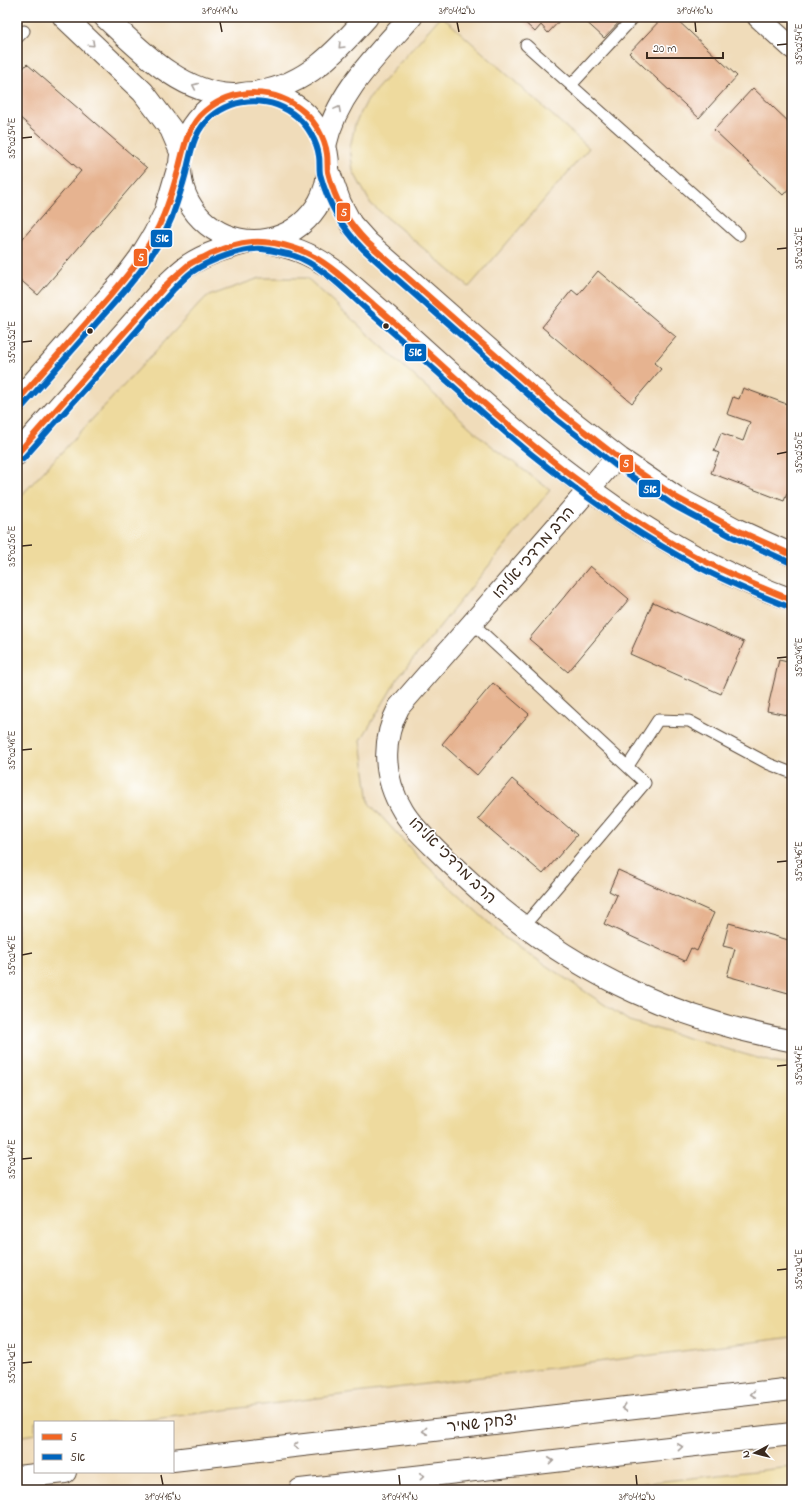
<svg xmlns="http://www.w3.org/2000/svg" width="809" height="1507" font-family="'Indie Flower','Playpen Sans Hebrew',sans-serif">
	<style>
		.sand { fill: #eeda9e; stroke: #94825e }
		.building { fill: #e6b390 }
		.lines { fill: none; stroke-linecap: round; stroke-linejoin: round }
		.lane-casing { stroke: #564535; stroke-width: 13 }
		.street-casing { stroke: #564535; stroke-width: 23 }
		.secondary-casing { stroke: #564535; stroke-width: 24 }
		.lane { stroke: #fff; stroke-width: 11 }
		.street { stroke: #fff; stroke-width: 21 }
		.secondary { stroke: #fff; stroke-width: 22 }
		.bus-1-casing { stroke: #fff; stroke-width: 9 }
		.bus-2-casing { stroke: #fff; stroke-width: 9 }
		.bus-1 { stroke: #f26522; stroke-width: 6 }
		.bus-2 { stroke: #0065bd; stroke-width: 6 }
		.oneway { stroke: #a79f9a }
		.ticks { fill: none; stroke: #3b2a1e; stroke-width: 1.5 }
		.bus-dot { fill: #3b2a1e; stroke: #fff; stroke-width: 1.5 }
		.labels { text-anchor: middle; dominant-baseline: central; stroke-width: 3; stroke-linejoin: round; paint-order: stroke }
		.street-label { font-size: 16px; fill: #3b2a1e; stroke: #fff }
		.line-badge { stroke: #fff; stroke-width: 1.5 }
		.badge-label { font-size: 11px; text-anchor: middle; font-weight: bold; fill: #fff }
		.neatline { fill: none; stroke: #3b2a1e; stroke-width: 1.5 }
		.ticks-label { font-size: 10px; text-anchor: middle; fill: #3b2a1e }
	</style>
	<rect width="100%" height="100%" fill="#fff"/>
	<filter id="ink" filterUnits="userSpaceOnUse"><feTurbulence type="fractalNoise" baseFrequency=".025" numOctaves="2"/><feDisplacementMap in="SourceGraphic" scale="8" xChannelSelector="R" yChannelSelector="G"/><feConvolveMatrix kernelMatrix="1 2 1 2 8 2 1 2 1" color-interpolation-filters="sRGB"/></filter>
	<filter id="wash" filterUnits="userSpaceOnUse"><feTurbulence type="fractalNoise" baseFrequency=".012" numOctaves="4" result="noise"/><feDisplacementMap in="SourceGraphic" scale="16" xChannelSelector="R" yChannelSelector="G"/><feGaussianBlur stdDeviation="0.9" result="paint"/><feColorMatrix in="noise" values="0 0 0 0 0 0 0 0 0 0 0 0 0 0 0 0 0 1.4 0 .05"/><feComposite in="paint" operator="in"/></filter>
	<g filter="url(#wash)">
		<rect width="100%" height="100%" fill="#f0dcba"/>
		<g class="sand">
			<polygon points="440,17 443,17 589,148 469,287 371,204 353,171 350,148 355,124 368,99"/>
			<polygon points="260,278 307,278 484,440 550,490 398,678 361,740 369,803 421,860 505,938 629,1021 775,1063 792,1065 792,1337 131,1422 35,1422 35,1434 17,1437 17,500 206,297"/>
			<polygon points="792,1467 792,1490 583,1490"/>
		</g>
		<g id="blocks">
			<g class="building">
				<polygon points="519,17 563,17 548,33 541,25 535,32"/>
				<polygon points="581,17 624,17 604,38"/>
				<polygon points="663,17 674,17 737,76 699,118 629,53"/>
				<polygon points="27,64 147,168 38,295 17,277 17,245 81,171 17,115 17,75"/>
				<polygon points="753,88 792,125 792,185 783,195 714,130"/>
				<polygon points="598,271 676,337 654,363 661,369 632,403 542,327 572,290 578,295"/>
				<polygon points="743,388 792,406 792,481 784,501 711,473 719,453 714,451 721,433 743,441 750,422 727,414 733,397 739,399"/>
				<polygon points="590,566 629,599 568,672 529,639"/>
				<polygon points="653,602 744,642 721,694 630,654"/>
				<polygon points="779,660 792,663 792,716 767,711"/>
				<polygon points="493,683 529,714 477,775 442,744"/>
				<polygon points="512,779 577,835 543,874 478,819"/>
				<polygon points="618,870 714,913 697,951 691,948 685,961 604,924 617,895 609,891"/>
				<polygon points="729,923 792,941 792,994 727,976 735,949 723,946"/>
			</g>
		</g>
	</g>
	<g filter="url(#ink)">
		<use href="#blocks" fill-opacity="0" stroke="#564535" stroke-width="1"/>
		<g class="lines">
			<defs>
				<g id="lane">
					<polyline points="17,38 24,31"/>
					<polyline points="526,45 739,235"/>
					<polyline points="571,85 634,17"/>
					<polyline points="472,623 645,783 523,927"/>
					<polyline points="628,766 658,720 689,721 769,764 792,773"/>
				</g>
				<g id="street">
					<polyline points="758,17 792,48"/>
					<path d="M617 457 399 707C381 741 383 778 403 811 413 828 429 842 443 856 498 911 562 959 634 992 684 1015 738 1031 792 1041"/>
				</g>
				<g id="secondary">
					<polyline points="64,17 143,92 171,129 181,152"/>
					<path d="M105 17C140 50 181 94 233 95"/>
					<path d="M259 92C306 85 337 51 367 17"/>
					<circle cx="254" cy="167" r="74"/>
					<path d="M325 146C336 94 376 56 411 17"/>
					<polyline points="328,170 340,203 351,224 368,243 561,413 620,459 677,498 735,529 792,555"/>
					<path d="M263 241C291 247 308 252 332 269 351 284 369 301 387 316 436 360 484 405 534 446 611 510 697 566 792 600"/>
					<polyline points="17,401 122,282 140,258 154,235 165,213 178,169"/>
					<path d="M17 454 167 284C174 278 181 270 189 265 207 253 229 247 249 242"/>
					<polyline points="173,1460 792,1389"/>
					<polyline points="17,1477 65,1472"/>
					<polyline points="300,1490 792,1434"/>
				</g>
			</defs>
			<use href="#lane" class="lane-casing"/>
			<use href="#street" class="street-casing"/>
			<use href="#secondary" class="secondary-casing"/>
			<use href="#lane" class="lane"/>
			<use href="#street" class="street"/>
			<use href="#secondary" class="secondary"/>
			<defs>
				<g id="bus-1">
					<path d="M17 401C41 374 64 348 88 321 117 288 148 255 164 214 170 200 174 185 178 171 184 148 187 126 205 111 234 87 276 87 304 112 315 122 325 138 327 154 328 160 327 166 328 172 335 201 347 222 368 243L561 413 620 459 677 498 735 529 792 555"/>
					<path d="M17 454 167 284C173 278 180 272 187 266 193 261 203 258 210 254 241 240 262 238 294 248 324 257 351 285 374 305 415 340 455 378 495 413 555 466 619 514 689 553 722 571 757 586 792 600"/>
				</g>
				<g id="bus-2">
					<path d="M23 406C46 380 70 353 93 327 123 293 155 259 172 217 177 203 182 188 186 173 191 153 193 131 211 117 236 96 272 96 297 117 308 126 317 142 319 156 320 162 319 168 320 174 328 204 341 227 363 249L556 419 615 465 673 505 731 536 789 562"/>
					<path d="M23 459 173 290C179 284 185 277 192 272 207 261 244 247 262 249 272 250 282 253 292 255 320 264 346 291 367 310 409 346 449 383 490 419 550 472 614 520 684 559 717 578 753 593 789 607"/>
				</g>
			</defs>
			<use href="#bus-1" class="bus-1-casing"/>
			<use href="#bus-2" class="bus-2-casing"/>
			<use href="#bus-1" class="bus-1"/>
			<use href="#bus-2" class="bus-2"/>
		</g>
		<defs><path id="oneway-chevron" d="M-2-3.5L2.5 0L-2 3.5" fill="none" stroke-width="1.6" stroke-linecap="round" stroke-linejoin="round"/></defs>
		<g class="oneway">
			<use href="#oneway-chevron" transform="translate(92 44) rotate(43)"/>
			<use href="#oneway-chevron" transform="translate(341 46) rotate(134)"/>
			<use href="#oneway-chevron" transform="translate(195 86) rotate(-156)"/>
			<use href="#oneway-chevron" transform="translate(338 109) rotate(-62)"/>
			<use href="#oneway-chevron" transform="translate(753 1394) rotate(174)"/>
			<use href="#oneway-chevron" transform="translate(624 1408) rotate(174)"/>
			<use href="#oneway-chevron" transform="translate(425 1431) rotate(174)"/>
			<use href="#oneway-chevron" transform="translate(296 1446) rotate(174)"/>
			<use href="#oneway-chevron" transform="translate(680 1447) rotate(-6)"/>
			<use href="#oneway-chevron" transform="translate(551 1461) rotate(-6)"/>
			<use href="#oneway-chevron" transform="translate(422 1476) rotate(-6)"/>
		</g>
	</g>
	<path class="ticks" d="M220 22 222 32M457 22 459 32M695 22 696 32M777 45 787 44M22 138 32 137M777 249 787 248M22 342 32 341M777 454 787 452M22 546 32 545M777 658 787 657M22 750 32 749M777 862 787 861M22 955 32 953M777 1066 787 1065M22 1159 32 1158M777 1270 787 1269M22 1363 32 1362M161 1475 163 1485M399 1475 400 1485M636 1475 637 1485"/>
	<g class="bus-dot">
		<circle cx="386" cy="326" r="3.5"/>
		<circle cx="90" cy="331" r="3.5"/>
	</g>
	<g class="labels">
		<g class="street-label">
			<text transform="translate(534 553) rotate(-49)">הרב מרדכי אליהו</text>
			<text transform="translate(452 861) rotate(45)">הרב מרדכי אליהו</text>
			<text transform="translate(482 1424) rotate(-6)">יצחק שמיר</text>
		</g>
	</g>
	<g class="line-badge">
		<rect x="336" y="202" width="15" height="20" rx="4" fill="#f26522"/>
		<rect x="150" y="229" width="23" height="19" rx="4" fill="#0065bd"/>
		<rect x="133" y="248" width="15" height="19" rx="4" fill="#f26522"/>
		<rect x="404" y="343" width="23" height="19" rx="4" fill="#0065bd"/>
		<rect x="619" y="454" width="15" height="19" rx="4" fill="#f26522"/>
		<rect x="638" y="479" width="23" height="19" rx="4" fill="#0065bd"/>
	</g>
	<g class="badge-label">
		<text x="344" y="216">5</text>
		<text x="162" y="242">5א</text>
		<text x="141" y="261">5</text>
		<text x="415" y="356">5א</text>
		<text x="626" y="467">5</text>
		<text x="650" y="493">5א</text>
	</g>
	<rect width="809" height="1507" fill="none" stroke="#fff" stroke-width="44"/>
	<rect x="34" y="1421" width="140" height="52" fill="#ffffff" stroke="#b1aaa5"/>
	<rect x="42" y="1434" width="20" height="6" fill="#f26522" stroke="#b1aaa5"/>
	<text x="70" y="1441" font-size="12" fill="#3b2a1e">5</text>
	<rect x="42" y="1454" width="20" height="6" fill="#0065bd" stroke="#b1aaa5"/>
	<text x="70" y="1461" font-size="12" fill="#3b2a1e">5א</text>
	<g transform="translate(755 1453) rotate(263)" stroke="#ffffff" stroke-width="3" paint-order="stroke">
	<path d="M0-3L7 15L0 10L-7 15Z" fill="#3b2a1e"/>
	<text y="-6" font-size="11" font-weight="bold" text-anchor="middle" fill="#3b2a1e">N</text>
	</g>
	<path d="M647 52v6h76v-6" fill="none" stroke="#3b2a1e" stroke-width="2"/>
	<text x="653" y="52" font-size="12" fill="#3b2a1e" stroke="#ffffff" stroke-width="3" paint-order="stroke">20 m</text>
	<rect x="22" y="22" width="765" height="1463" class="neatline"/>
	<g class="ticks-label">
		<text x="220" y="14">31°04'14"N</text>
		<text x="457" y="14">31°04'12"N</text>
		<text x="695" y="14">31°04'10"N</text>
		<text transform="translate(798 44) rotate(-90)" y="4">35°02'54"E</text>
		<text transform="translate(11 138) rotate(-90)" y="4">35°02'54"E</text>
		<text transform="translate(798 248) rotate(-90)" y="4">35°02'52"E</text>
		<text transform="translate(11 342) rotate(-90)" y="4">35°02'52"E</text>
		<text transform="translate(798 452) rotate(-90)" y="4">35°02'50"E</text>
		<text transform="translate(11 546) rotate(-90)" y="4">35°02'50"E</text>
		<text transform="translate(798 657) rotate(-90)" y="4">35°02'48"E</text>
		<text transform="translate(11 750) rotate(-90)" y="4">35°02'48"E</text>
		<text transform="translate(798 861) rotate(-90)" y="4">35°02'46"E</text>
		<text transform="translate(11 955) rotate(-90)" y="4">35°02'46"E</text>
		<text transform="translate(798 1065) rotate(-90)" y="4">35°02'44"E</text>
		<text transform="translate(11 1159) rotate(-90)" y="4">35°02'44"E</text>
		<text transform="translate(798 1269) rotate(-90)" y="4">35°02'42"E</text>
		<text transform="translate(11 1363) rotate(-90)" y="4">35°02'42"E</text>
		<text x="163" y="1500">31°04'16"N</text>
		<text x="400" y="1500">31°04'14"N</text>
		<text x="637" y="1500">31°04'12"N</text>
	</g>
</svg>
